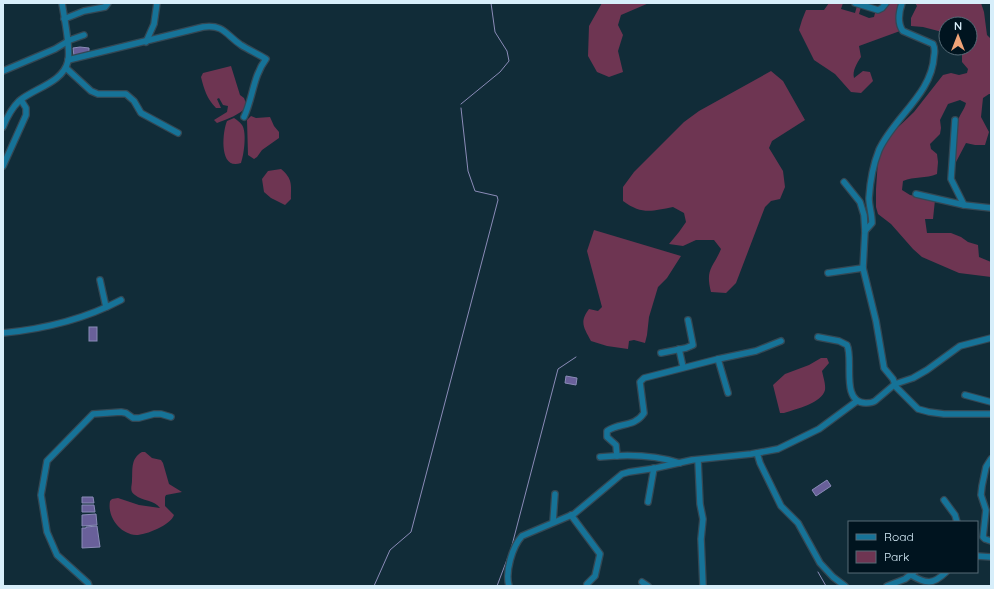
<svg xmlns="http://www.w3.org/2000/svg" width="994" height="589" font-family="Quicksand,sans-serif">
	<style>
		.green { fill: #6e3552 }
		.water { fill: #69609a; stroke: #8a8bb7 }
		.lines { fill: none; stroke-linecap: round; stroke-linejoin: round }
		.stream { stroke: #8a8bb7; stroke-width: 1 }
		.minor-casing { stroke: #344854; stroke-width: 8 }
		.minor { stroke: #167398; stroke-width: 5.5 }
	</style>
	<rect width="100%" height="100%" fill="#112c38"/>
	<g class="green">
		<polygon points="602,3 649,3 621,15 618,25 623,35 618,51 623,72 609,77 597,72 588,56 589,26"/>
		<path d="M829 3H843L841 9 855 13 857 6 861 7 859 14 869 18 874 17 875 13 888 6 889 3H901L900 31 859 46 861 57C857 63 852 71 854 78L863 71 870 72 873 81 861 93 851 92 835 74 814 60 799 30 802 20 806 10H824Z"/>
		<path d="M915 3H981L984 12 987 35 991 39V94H989L983 98 981 117 989 132 985 145H975L966 143 956 162 954 157C955 145 954 132 958 121 960 113 964 111 966 103L960 100 948 104 940 120 941 128 940 134 930 144 931 149 937 154 938 162 937 174C926 179 914 176 903 181L902 190 910 195 935 200 933 219H925L927 233H951L961 237 968 242 978 245 979 257 991 262V277L959 273 922 257 913 249 891 224 878 214 876 207V189L878 160 889 136 914 112 943 75 951 73 959 75 967 73 968 69 962 62V48H970V24H946V33L923 27 911 26V18L917 6Z"/>
		<path d="M231 66 240 95 244 98 247 106C240 115 227 119 217 123L214 120 227 112 228 106 223 105 219 98 217 99 221 108H216C207 99 204 89 201 77L203 73Z"/>
		<path d="M771 71 783 81 805 120 772 141 769 148 783 171 785 187 780 199 771 201 765 207 736 283 726 293 711 292C705 269 713 268 721 249L714 240H696L683 246 669 244 679 232 686 222 684 213 673 207C652 211 642 215 623 201V187L634 172 684 122 699 111Z"/>
		<polygon points="251,116 256,118 270,117 274,126 279,132 279,138 262,150 257,157 254,159 248,155 247,120"/>
		<path d="M234 118C237 120 240 122 242 125 247 132 244 155 241 163 219 171 222 133 227 121Z"/>
		<path d="M281 169C293 179 291 185 291 199L285 205 271 198 264 192 262 179 268 171Z"/>
		<path d="M594 230 681 256 667 278 658 287 649 317 647 335 645 343 634 340 629 341 628 349 607 346 591 341C584 328 579 322 589 309L598 311 602 307 587 251Z"/>
		<path d="M821 358H827L829 363 822 371C823 376 826 385 825 390 822 403 796 409 784 413H780L773 385 785 374 809 365Z"/>
		<path d="M142 452H145L152 458 161 460 163 463 169 484 182 492 166 495 165 497V506L174 515C171 525 146 535 136 535 120 534 107 517 110 501L112 499 118 498 139 505 160 508C155 500 142 501 135 495 129 491 132 486 132 481 133 470 130 459 142 452Z"/>
	</g>
	<g class="water">
		<polygon points="80,47 89,48 89,53 74,56 73,48"/>
		<rect x="89" y="327" width="8" height="14"/>
		<polygon points="566,376 577,378 576,385 565,383"/>
		<polygon points="827,480 831,486 816,496 812,490"/>
		<polygon points="82,497 93,497 94,503 82,503"/>
		<polygon points="82,505 94,505 95,512 82,512"/>
		<polygon points="96,514 97,525 82,526 82,515"/>
		<polygon points="97,526 100,547 82,548 82,528 86,528 86,527"/>
	</g>
	<g class="lines">
		<g class="stream">
			<polyline points="461,104 500,72 509,61 507,51 495,32 491,3"/>
			<polyline points="818,572 826,586"/>
			<polyline points="374,586 390,550 411,532 498,200 497,196 475,191 468,171 461,108"/>
			<polyline points="497,586 511,549 558,369 576,357"/>
		</g>
		<defs>
			<g id="minor">
				<polyline points="855,3 878,10 882,8 886,3"/>
				<polyline points="64,19 84,11 105,7 108,3"/>
				<polyline points="146,42 154,24 157,3"/>
				<path d="M68 60 203 27C224 24 226 35 241 45 249 50 258 54 266 59 253 76 253 98 244 117"/>
				<polyline points="66,68 91,91 98,94 126,94 134,101 141,113 178,133"/>
				<polyline points="3,71 55,49 70,40 84,35"/>
				<polyline points="955,120 951,179 964,205"/>
				<path d="M3 127C7 117 12 108 19 101 34 88 63 83 68 61 71 49 64 17 62 3"/>
				<polyline points="3,166 26,115 26,108 21,100"/>
				<polyline points="844,182 860,202 864,215 865,231 863,268 876,321 884,368 893,379 896,387 918,409 929,412 944,414 991,414"/>
				<polyline points="916,194 964,205 991,208"/>
				<path d="M865 231 872 223C872 214 869 206 869 198 870 182 873 165 879 150 894 117 932 94 934 56 935 51 935 48 933 44L903 31C897 23 899 12 902 3"/>
				<polyline points="828,273 863,268"/>
				<polyline points="100,280 106,307"/>
				<path d="M3 333C44 329 85 319 121 300"/>
				<path d="M818 337 839 341 847 345C854 359 840 403 866 403 870 403 872 403 875 401L895 384 913 378 927 370 960 346 991 338"/>
				<polyline points="679,349 683,367"/>
				<polyline points="661,353 686,348 693,345 688,320"/>
				<polyline points="718,359 728,393"/>
				<polyline points="965,395 991,402"/>
				<polyline points="757,453 760,463 781,506 798,523 820,563 833,577 845,586"/>
				<path d="M617 456 616 445 607 437V431C620 422 634 428 644 413L640 382 644 378 718 359 756 351 781 341"/>
				<path d="M600 457C627 454 655 455 680 463"/>
				<polyline points="991,459 986,467 982,486 981,495 986,510 983,537 985,539 991,541"/>
				<polyline points="698,460 700,504 703,519 701,539 703,586"/>
				<polyline points="944,500 955,515 957,522"/>
				<polyline points="648,502 654,468"/>
				<polyline points="571,515 600,554 595,576 587,584"/>
				<polyline points="553,522 555,494"/>
				<polyline points="977,556 991,557"/>
				<path d="M911 575C926 584 933 585 946 572"/>
				<polyline points="642,582 648,586"/>
				<polyline points="89,586 88,583 57,555 47,532 41,495 47,461 93,414 121,412 126,413 133,418 139,418 154,414 161,414 171,417"/>
				<path d="M509 586C505 572 512 547 522 536L574 514 622 474 629 472 656 468 692 460 751 454 778 449 819 429 857 401"/>
				<polyline points="887,586 905,579 914,572"/>
			</g>
		</defs>
		<use href="#minor" class="minor-casing"/>
		<use href="#minor" class="minor"/>
	</g>
	<rect width="994" height="589" fill="none" stroke="#d7eefa" stroke-width="8"/>
	<rect x="848" y="521" width="130" height="52" fill="#00141f" stroke="#566b77"/>
	<rect x="856" y="534" width="20" height="6" fill="#167398" stroke="#566b77"/>
	<text x="884" y="541" font-size="12" fill="#d7eefa">Road</text>
	<rect x="856" y="551" width="20" height="12" fill="#6e3552" stroke="#566b77"/>
	<text x="884" y="561" font-size="12" fill="#d7eefa">Park</text>
	<g transform="translate(958 36)"><circle r="19" fill="#00141f" stroke="#566b77"/>
	<path d="M0-3L7 15L0 10L-7 15Z" fill="#efa377"/>
	<text y="-6" font-size="11" font-weight="bold" text-anchor="middle" fill="#d7eefa">N</text>
	</g>
</svg>
